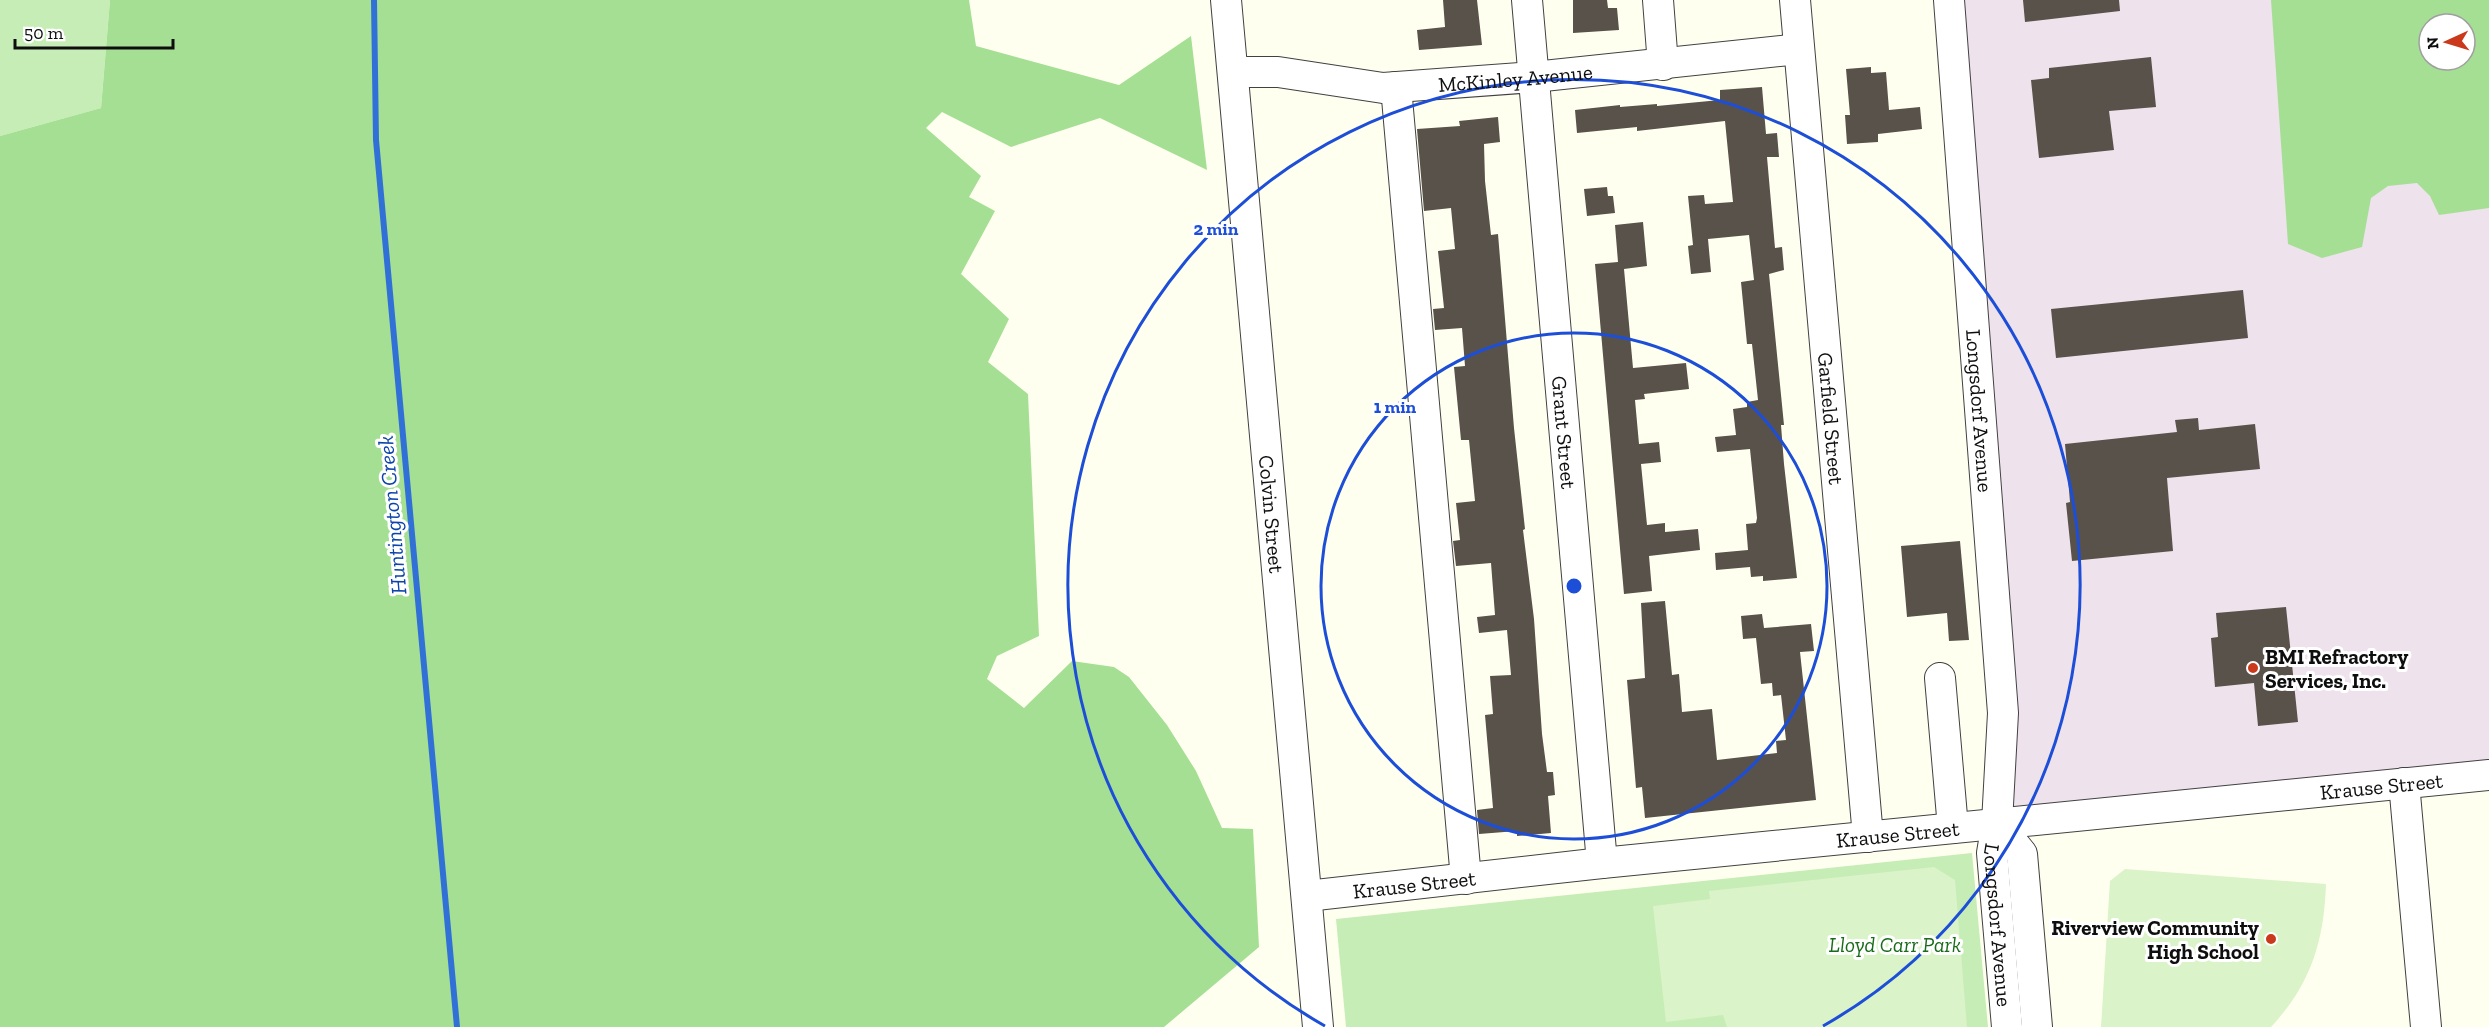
<svg xmlns="http://www.w3.org/2000/svg" width="2489" height="1027" font-family="'Zilla Slab',serif">
	<style>
		.industrial { fill: #eee2ec; fill-rule: evenodd }
		.green { fill: #c6edb6 }
		.forest { fill: #a5df94; fill-rule: evenodd }
		.pitch { fill: #dbf3c8 }
		.lines { fill: none; stroke-linecap: round; stroke-linejoin: round }
		.stream { stroke: #3171d7; stroke-width: 6 }
		.building { fill: #58524a }
		.minor-casing { stroke: #414141; stroke-width: 32 }
		.minor { stroke: #fff; stroke-width: 30 }
		.ring { fill: none; stroke: #1d4ed8; stroke-width: 3 }
		.poi-dot { fill: #ca391b; stroke: #fff; stroke-width: 2 }
		.labels { text-anchor: middle; dominant-baseline: central; stroke-width: 6; stroke-linejoin: round; paint-order: stroke }
		.street-label { font-size: 21px; fill: #0e0e0e; stroke: #fff }
		.poi-label { font-size: 21px; font-weight: bold; fill: #0e0e0e; stroke: #fff; text-anchor: start }
		.park-label { font-size: 21px; font-style: italic; fill: #196c1a; stroke: #fff }
		.water-label { font-size: 22px; font-style: italic; fill: #0d44aa; stroke: #fff }
		.centre { fill: #1d4ed8; stroke: #fff; stroke-width: 3 }
		.ring-label { font-size: 18px; text-anchor: middle; font-weight: bold; fill: #1d4ed8; stroke: #fff; stroke-width: 6; stroke-linejoin: round; paint-order: stroke }
	</style>
	<rect width="100%" height="100%" fill="#fffff0"/>
	<path class="industrial" d="M1949 0H2489V775L1997 823ZM2429 24H2465V60H2429Z"/>
	<g class="green">
		<polygon points="0,0 110,0 101,108 0,136"/>
		<polygon points="1972,853 1988,1027 1346,1027 1336,919"/>
	</g>
	<g class="forest">
		<polygon points="110,0 969,0 976,46 1119,85 1191,36 1207,170 1100,118 1011,147 942,112 926,128 981,176 969,197 995,211 961,274 1009,319 988,362 1028,394 1039,636 997,656 987,679 1024,708 1072,661 1114,667 1129,677 1167,725 1196,771 1222,828 1253,829 1259,947 1164,1027 0,1027 0,136 101,108"/>
		<path d="M2271 0H2489V208L2439 215 2430 196 2417 183 2388 186 2371 198 2362 247 2322 258 2288 244ZM2429 24H2465V60H2429Z"/>
	</g>
	<g class="pitch">
		<polygon points="1934,867 1955,880 1967,1027 1727,1027 1723,1015 1666,1022 1653,906 1710,899 1709,891"/>
		<path d="M2125 869 2326 884C2324 941 2311 984 2271 1027H2101L2110 881Z"/>
	</g>
	<g class="lines">
		<polyline class="stream" points="374,0 376,140 457,1027"/>
	</g>
	<g class="building">
		<polygon points="1443,0 1477,0 1482,45 1419,50 1417,30 1445,27"/>
		<polygon points="1573,0 1607,0 1608,8 1617,8 1619,30 1573,33"/>
		<polygon points="2023,0 2119,0 2120,11 2025,22"/>
		<polygon points="2151,57 2156,107 2109,111 2114,150 2039,158 2031,80 2049,78 2049,68"/>
		<polygon points="1871,67 1871,73 1886,72 1889,110 1920,107 1922,129 1878,134 1878,142 1847,144 1845,115 1850,115 1846,69"/>
		<polygon points="1762,87 1766,134 1777,133 1779,157 1767,157 1775,248 1782,247 1784,270 1769,274 1784,425 1781,425 1784,464 1797,578 1763,581 1763,576 1751,577 1750,567 1716,570 1715,553 1748,550 1746,524 1756,523 1757,518 1750,449 1717,452 1715,437 1736,435 1733,409 1747,407 1747,402 1758,400 1752,344 1747,344 1741,282 1754,280 1749,235 1708,239 1711,272 1691,274 1688,246 1693,245 1688,196 1704,195 1705,204 1733,202 1725,121 1637,131 1637,127 1577,133 1575,110 1620,105 1620,107 1657,104 1657,106 1720,100 1720,90"/>
		<polygon points="1498,117 1500,142 1484,144 1485,181 1491,235 1498,234 1514,428 1525,529 1523,530 1534,619 1542,734 1547,772 1553,772 1555,795 1548,796 1551,833 1517,836 1517,831 1479,834 1477,810 1493,808 1485,715 1493,714 1490,676 1511,675 1507,630 1479,633 1477,617 1495,615 1491,563 1456,566 1453,541 1460,540 1456,503 1475,501 1469,440 1461,440 1454,367 1465,366 1462,328 1435,330 1433,309 1444,308 1438,251 1455,249 1451,208 1424,211 1417,129 1460,126 1459,121"/>
		<polygon points="1607,187 1608,196 1613,196 1615,213 1587,216 1584,189"/>
		<polygon points="1643,222 1647,266 1624,269 1633,368 1686,363 1689,389 1644,394 1645,399 1635,400 1639,444 1659,442 1661,462 1641,464 1647,525 1665,523 1665,532 1698,529 1700,550 1649,556 1652,591 1624,594 1595,264 1618,262 1615,225"/>
		<polygon points="2243,290 2248,338 2056,358 2051,309"/>
		<polygon points="2198,418 2199,430 2255,424 2260,469 2167,478 2173,551 2072,561 2066,503 2070,502 2065,444 2177,432 2175,420"/>
		<polygon points="1960,541 1969,640 1949,641 1947,613 1907,617 1901,546"/>
		<polygon points="1665,601 1672,675 1679,674 1682,712 1712,709 1717,760 1777,753 1776,741 1786,740 1781,695 1773,696 1772,683 1761,684 1756,638 1743,639 1741,616 1762,614 1764,628 1811,624 1814,651 1800,652 1816,800 1645,818 1642,787 1636,788 1627,680 1645,678 1641,603"/>
		<polygon points="2286,607 2298,722 2258,726 2254,683 2215,687 2211,638 2218,637 2216,613"/>
	</g>
	<g class="lines">
		<defs>
			<g id="minor">
				<path id="s1" d="M1226 0 1318 1027"/>
				<path id="s2" d="M1527 0 1602 863"/>
				<polyline points="1658,0 1663,65"/>
				<path id="s3" d="M1795 0 1868 837"/>
				<path id="s4" d="M1949 0 2003 713 1997 823 1992 853 2007 1027"/>
				<path id="s5" d="M1233 72H1278L1383 88 1534 77 1799 49"/>
				<polyline points="1396,87 1466,879"/>
				<polyline points="1940,678 1953,828"/>
				<polyline points="2404,783 2426,1027"/>
				<polyline points="1997,823 2022,854 2037,1027"/>
				<path id="s6" d="M1307 896 1602 863 2489 775"/>
			</g>
		</defs>
		<use href="#minor" class="minor-casing"/>
		<use href="#minor" class="minor"/>
	</g>
	<g class="ring">
		<circle cx="1574" cy="586" r="253"/>
		<path d="M1325 1026A506 506 0 1 1 1823 1026"/>
	</g>
	<g class="poi-dot">
		<circle cx="2253" cy="668" r="6"/>
		<circle cx="2271" cy="939" r="6"/>
	</g>
	<g class="labels">
		<g class="street-label">
			<text stroke="none"><textPath href="#s5" startOffset="284">McKinley Avenue</textPath></text>
			<text stroke="none"><textPath href="#s4" startOffset="412">Longsdorf Avenue</textPath></text>
			<text stroke="none"><textPath href="#s3" startOffset="420">Garfield Street</textPath></text>
			<text stroke="none"><textPath href="#s2" startOffset="434">Grant Street</textPath></text>
			<text stroke="none"><textPath href="#s1" startOffset="516">Colvin Street</textPath></text>
			<text stroke="none"><textPath href="#s6" startOffset="1080">Krause Street</textPath></text>
			<text stroke="none"><textPath href="#s6" startOffset="594">Krause Street</textPath></text>
			<text stroke="none"><textPath href="#s6" startOffset="108">Krause Street</textPath></text>
			<text stroke="none"><textPath href="#s4" startOffset="928">Longsdorf Avenue</textPath></text>
		</g>
		<g class="poi-label">
			<text x="2265" y="656">BMI Refractory<tspan x="2265" dy="24">Services, Inc.</tspan></text>
			<text x="2259" y="927" text-anchor="end">Riverview Community<tspan x="2259" dy="24">High School</tspan></text>
		</g>
		<g class="park-label">
			<text x="1895" y="944">Lloyd Carr Park</text>
		</g>
		<g class="water-label">
			<text transform="translate(392 515) rotate(-95)">Huntington Creek</text>
		</g>
	</g>
	<circle cx="1574" cy="586" r="9" class="centre"/>
	<g class="ring-label">
		<text x="1216" y="235">2 min</text>
		<text x="1395" y="413">1 min</text>
	</g>
	<g transform="translate(2447 42) rotate(266)"><circle r="28" fill="#ffffff" stroke="#9f9f9f" stroke-width="1.5"/>
	<path d="M0-4.5L10 22L0 15L-10 22Z" fill="#ca391b"/>
	<text y="-9" font-size="16" font-weight="bold" text-anchor="middle" fill="#0e0e0e">N</text>
	</g>
	<path d="M15 39v9h158v-9" fill="none" stroke="#0e0e0e" stroke-width="3"/>
	<text x="24" y="39" font-size="18" fill="#0e0e0e" stroke="#ffffff" stroke-width="4.5" paint-order="stroke">50 m</text>
</svg>
